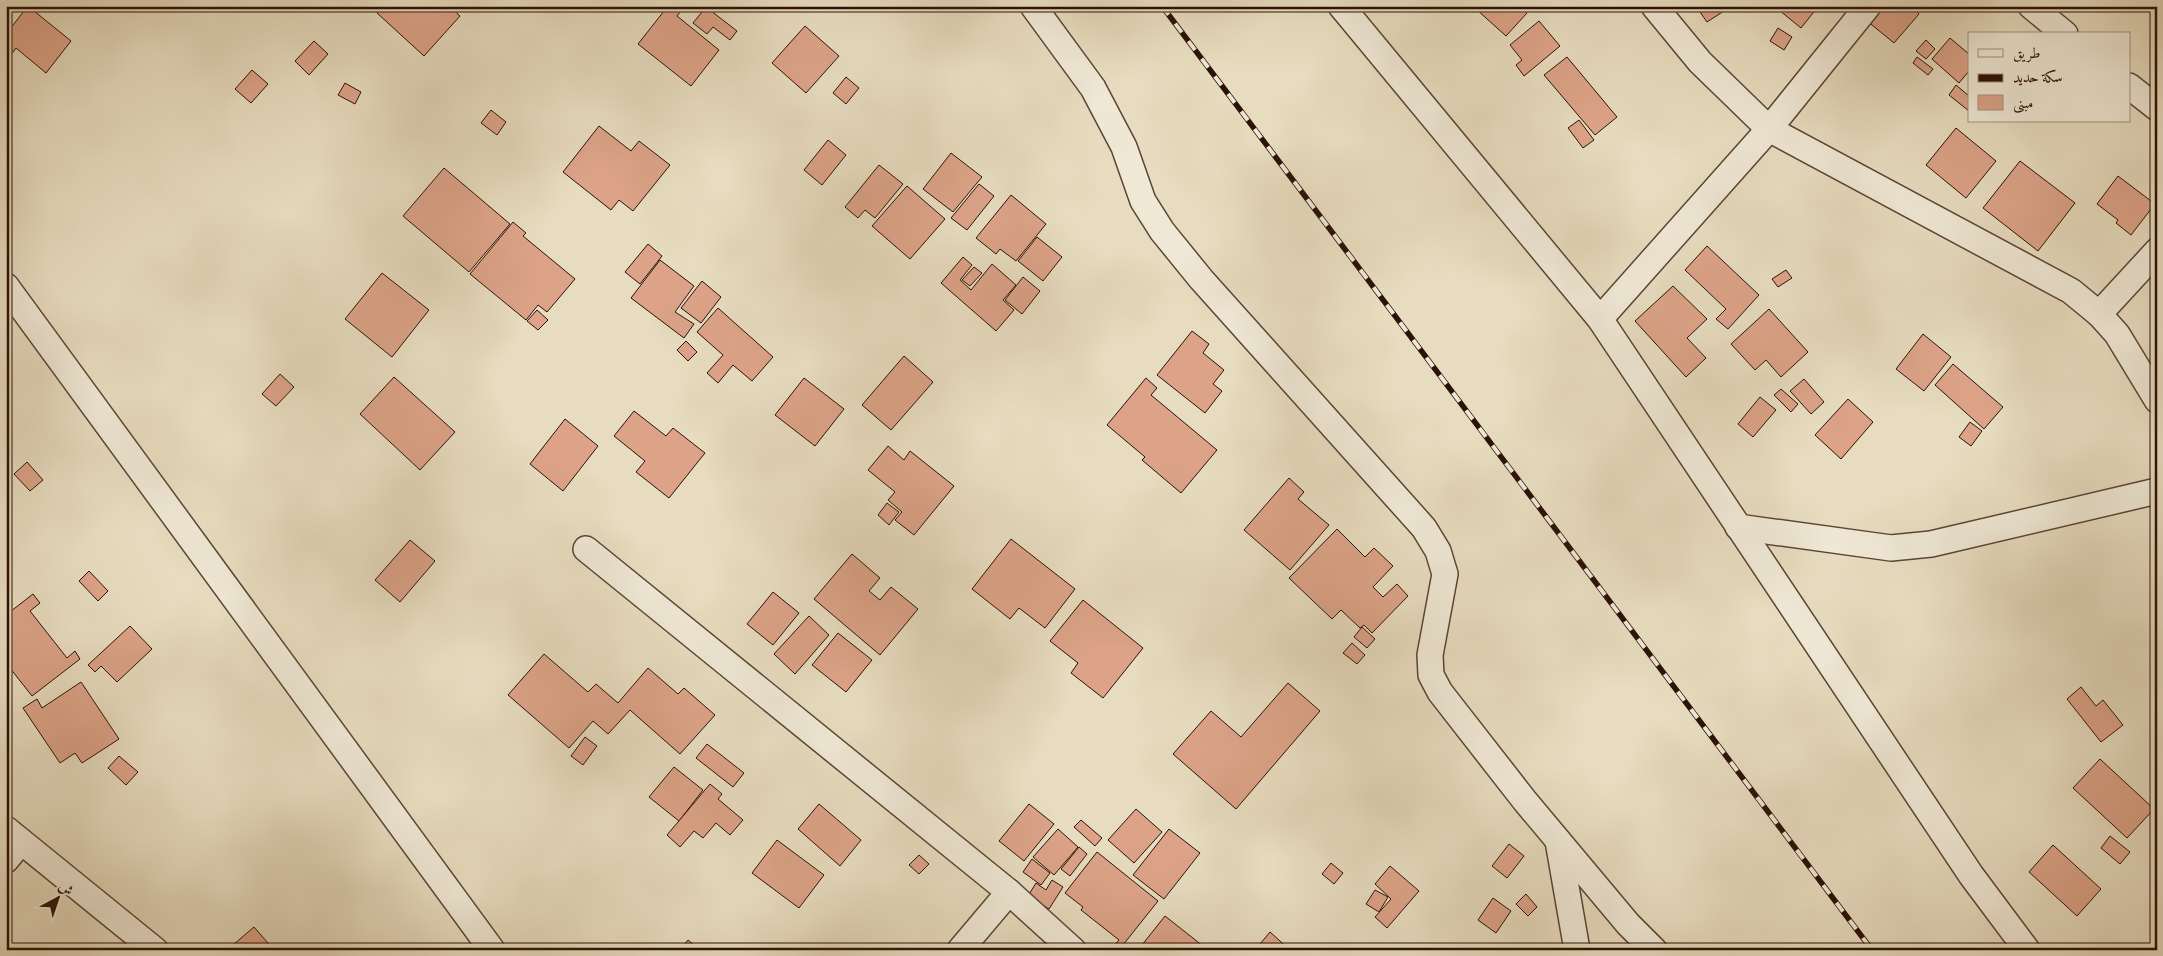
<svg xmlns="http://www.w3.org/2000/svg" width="2163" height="956" font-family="'EB Garamond',Amiri,serif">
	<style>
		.building { fill: #dca388; stroke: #2c1107 }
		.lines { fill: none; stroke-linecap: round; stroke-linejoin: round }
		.minor-casing { stroke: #5b4435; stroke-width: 28 }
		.minor { stroke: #efe8d5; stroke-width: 25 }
		.rail-casing { stroke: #2c1107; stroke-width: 5.5 }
		.rail { stroke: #efe8d5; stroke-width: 4; stroke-dasharray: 11; stroke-linecap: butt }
	</style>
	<rect width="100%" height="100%" fill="#e7dcbf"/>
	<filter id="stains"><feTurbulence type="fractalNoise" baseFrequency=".004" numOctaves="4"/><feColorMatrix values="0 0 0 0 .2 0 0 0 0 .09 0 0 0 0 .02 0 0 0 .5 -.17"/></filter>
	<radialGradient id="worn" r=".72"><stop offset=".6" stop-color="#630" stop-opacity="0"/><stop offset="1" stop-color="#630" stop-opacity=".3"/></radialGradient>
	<g class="building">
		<polygon points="28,6 71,41 46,73 16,48 11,55 6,52 6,34"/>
		<polygon points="383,6 449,6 460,16 424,56 377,13"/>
		<polygon points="668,6 685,6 677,16 719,50 691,86 638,44"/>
		<polygon points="1478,6 1519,6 1527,13 1506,36 1476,9"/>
		<polygon points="1709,6 1721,6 1724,11 1707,22 1700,12"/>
		<polygon points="1783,6 1814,6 1817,8 1801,28 1779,10"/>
		<polygon points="1878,6 1911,6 1919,14 1894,43 1866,20"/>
		<polygon points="706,7 737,31 730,40 713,27 707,34 693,23"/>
		<polygon points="1539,21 1560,46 1524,76 1516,65 1522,60 1510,45"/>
		<polygon points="805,26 839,56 806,93 772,63"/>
		<polygon points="1778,28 1792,37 1784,50 1770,41"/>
		<polygon points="1950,38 1969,54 1969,71 1959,83 1932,59"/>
		<polygon points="1926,40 1935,49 1926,59 1916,51"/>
		<polygon points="314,41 328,54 309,75 295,61"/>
		<polygon points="1567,57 1617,117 1595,135 1544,75"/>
		<polygon points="1917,57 1933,69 1928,75 1913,63"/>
		<polygon points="252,70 268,84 251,103 235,89"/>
		<polygon points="846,77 859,88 846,104 833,93"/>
		<polygon points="345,83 361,92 355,104 338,95"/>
		<polygon points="1956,85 1969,96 1969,111 1949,95"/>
		<polygon points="491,110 506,122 497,135 481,123"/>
		<polygon points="1579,120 1594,140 1583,148 1568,128"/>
		<polygon points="599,126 631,151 639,141 670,165 633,211 619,200 611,210 563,172"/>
		<polygon points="1956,128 1996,161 1966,198 1926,165"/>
		<polygon points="828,140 846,155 822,185 804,170"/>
		<polygon points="951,153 982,177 953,212 923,189"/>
		<polygon points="2020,161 2075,203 2038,251 1983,208"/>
		<polygon points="879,165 903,184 875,218 865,210 858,218 845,207"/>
		<polygon points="444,168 510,224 469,272 403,216"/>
		<polygon points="2118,176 2155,204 2131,235 2116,223 2118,220 2097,204"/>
		<polygon points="979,184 994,196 967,230 951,218"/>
		<polygon points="907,186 945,219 910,259 872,226"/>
		<polygon points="1011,195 1046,224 1016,261 1000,249 996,254 976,238"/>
		<polygon points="513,222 526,233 523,236 575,279 547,312 538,305 526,320 470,274"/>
		<polygon points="1037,237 1062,257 1043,281 1018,261"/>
		<polygon points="648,244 662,256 640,284 625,272"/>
		<polygon points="1707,246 1759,295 1728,329 1716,319 1726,309 1685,270"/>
		<polygon points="963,257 972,265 960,280 971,290 992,264 1016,285 1003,300 1014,310 996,331 941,283"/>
		<polygon points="660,260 694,286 675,312 694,324 684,338 631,298"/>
		<polygon points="974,267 982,273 970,286 962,280"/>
		<polygon points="1786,270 1792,278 1778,287 1772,279"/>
		<polygon points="382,273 429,310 392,357 345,319"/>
		<polygon points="1023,277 1040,291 1022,314 1005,300"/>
		<polygon points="702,281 721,297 701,323 681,308"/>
		<polygon points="1673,286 1707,319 1687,338 1706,358 1686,377 1635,321"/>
		<polygon points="718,308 773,357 752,381 733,365 718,383 707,373 723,355 697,332"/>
		<polygon points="1769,309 1808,352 1781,377 1766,360 1755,370 1731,344"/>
		<polygon points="537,310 548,320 538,330 527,321"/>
		<polygon points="1192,331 1209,344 1203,353 1224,370 1213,384 1222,391 1205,413 1157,375"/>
		<polygon points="1923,334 1951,357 1924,391 1896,369"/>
		<polygon points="686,341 697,352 688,361 677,350"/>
		<polygon points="904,356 933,382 891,430 862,405"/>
		<polygon points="1953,364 2003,407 1984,429 1935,385"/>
		<polygon points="280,374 294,387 276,406 262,394"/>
		<polygon points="394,377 455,432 420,470 360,414"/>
		<polygon points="804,378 844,409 815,446 775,415"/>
		<polygon points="1146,378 1157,388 1151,395 1217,450 1181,493 1142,460 1145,457 1107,425"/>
		<polygon points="1804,379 1824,402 1811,414 1790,391"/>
		<polygon points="1781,389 1798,404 1791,412 1774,395"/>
		<polygon points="1760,397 1776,410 1753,437 1738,424"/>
		<polygon points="1848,399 1873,422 1841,459 1815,435"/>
		<polygon points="634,411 666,436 673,428 705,453 669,498 636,472 645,461 614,436"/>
		<polygon points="565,419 598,446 563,491 530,464"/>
		<polygon points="1970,422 1982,431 1971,446 1959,437"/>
		<polygon points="888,446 904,460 910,451 954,486 914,535 895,520 902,512 888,500 895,492 868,470"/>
		<polygon points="27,462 43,480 30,491 14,474"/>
		<polygon points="1289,478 1304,492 1298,499 1329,525 1290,570 1244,530"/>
		<polygon points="887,503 899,512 889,525 878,515"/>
		<polygon points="1337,529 1365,557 1374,548 1393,566 1373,587 1383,597 1397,584 1408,596 1372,633 1364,625 1360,628 1341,610 1332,619 1289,578"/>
		<polygon points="1011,539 1075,589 1045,628 1019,608 1010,619 972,589"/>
		<polygon points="410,540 435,561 400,602 375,580"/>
		<polygon points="852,554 880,578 869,591 880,600 891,587 918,609 880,655 814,599"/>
		<polygon points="89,571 108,591 98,601 79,581"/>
		<polygon points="773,592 799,613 773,645 747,624"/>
		<polygon points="33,594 40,603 30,611 67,658 75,651 80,659 32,696 6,663 6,615"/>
		<polygon points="1083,600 1143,648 1103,698 1071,673 1078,663 1050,641"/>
		<polygon points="809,616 829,635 795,674 774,654"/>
		<polygon points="130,626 152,649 117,682 101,666 95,672 88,665"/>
		<polygon points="1362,627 1375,639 1367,648 1354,637"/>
		<polygon points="838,633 872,660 846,692 812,665"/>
		<polygon points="1352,643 1365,655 1357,664 1343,653"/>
		<polygon points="544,654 588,692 596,684 618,703 648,668 678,694 684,688 715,715 680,754 630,710 608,734 593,721 569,748 508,695"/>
		<polygon points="81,682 119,739 82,763 75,753 60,763 23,708 37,699 42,708"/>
		<polygon points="1288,683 1320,711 1236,809 1173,754 1211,711 1241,737"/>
		<polygon points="2081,687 2096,706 2103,700 2123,725 2101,742 2067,699"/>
		<polygon points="585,737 597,746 583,765 571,756"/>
		<polygon points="707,744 744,773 733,787 696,758"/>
		<polygon points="119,756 138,772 126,785 108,768"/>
		<polygon points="2100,759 2154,809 2127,838 2073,788"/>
		<polygon points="674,767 703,790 679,821 649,797"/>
		<polygon points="710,784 722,794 718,799 743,820 730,835 716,823 703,838 694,831 680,847 667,835"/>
		<polygon points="819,804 861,840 840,866 798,829"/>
		<polygon points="1029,804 1054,824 1024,861 999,841"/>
		<polygon points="1136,809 1162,832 1134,863 1108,840"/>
		<polygon points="1081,820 1102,838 1095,846 1074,827"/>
		<polygon points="1058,829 1078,847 1054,875 1033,857"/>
		<polygon points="1169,829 1200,853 1164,899 1133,875"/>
		<polygon points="2110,836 2130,852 2120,864 2101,848"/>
		<polygon points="777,840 824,875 799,908 752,873"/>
		<polygon points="1509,844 1524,856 1507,878 1492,866"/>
		<polygon points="2053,845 2101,889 2077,916 2029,872"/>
		<polygon points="1079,847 1087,854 1070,876 1061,869"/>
		<polygon points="1097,852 1158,901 1119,950 1114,946 1119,940 1081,910 1083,907 1065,893"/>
		<polygon points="919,855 929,864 919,874 909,865"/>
		<polygon points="1032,859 1050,873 1041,885 1023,872"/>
		<polygon points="1331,863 1343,873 1334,884 1322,874"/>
		<polygon points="1390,866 1419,891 1387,928 1375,917 1391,899 1375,884"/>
		<polygon points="1052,880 1063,887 1049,909 1028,896 1036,883 1046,890"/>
		<polygon points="1375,890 1388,897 1379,912 1366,904"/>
		<polygon points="1526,894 1537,907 1528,916 1516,904"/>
		<polygon points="1493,898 1511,911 1496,933 1478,920"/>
		<polygon points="1165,916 1208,950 1138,950"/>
		<polygon points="254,927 274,950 227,950"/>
		<polygon points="1270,932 1290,950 1255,950"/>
		<polygon points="688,940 700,950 680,950"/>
	</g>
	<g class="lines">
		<defs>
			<g id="minor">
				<polyline points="1033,6 1093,88 1124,147 1143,201 1162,231 1201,279 1424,528 1438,551 1445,574 1430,655 1431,675 1440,692 1525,801 1628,924 1654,950"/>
				<polyline points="1341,6 1600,319 1971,875 2027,950"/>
				<polyline points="1654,6 1700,62 1769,129 2071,291 2099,314 2117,334 2157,400"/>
				<polyline points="2031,6 2065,34"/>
				<polyline points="2129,86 2157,108"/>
				<polyline points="6,286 492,950"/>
				<polyline points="2099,314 2157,251"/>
				<polyline points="1600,319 1769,129 1868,6"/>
				<polyline points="1738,527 1891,548 1931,544 2157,491"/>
				<polyline points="586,549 1009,892 1073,950"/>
				<polyline points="6,829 155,950"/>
				<polyline points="1558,841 1577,950"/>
				<polyline points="6,860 21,842"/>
				<polyline points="960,950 1009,892"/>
			</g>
		</defs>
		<use href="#minor" class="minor-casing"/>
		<use href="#minor" class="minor"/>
		<defs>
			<polyline id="rail" points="1162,6 1872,950"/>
		</defs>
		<use href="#rail" class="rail-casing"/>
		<use href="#rail" class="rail"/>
	</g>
	<rect width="2163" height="956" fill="none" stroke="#e7dcbf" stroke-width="25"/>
	<rect x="8" y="8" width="2148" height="941" fill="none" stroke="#2c1107" stroke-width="2.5"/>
	<rect x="12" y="12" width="2138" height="931" fill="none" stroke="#2c1107"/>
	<rect x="1968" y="32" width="162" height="90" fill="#efe8d5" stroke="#a19283"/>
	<rect x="1978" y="49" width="25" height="8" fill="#efe8d5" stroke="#a19283"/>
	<text x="2013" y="58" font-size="15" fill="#2c1107">طريق</text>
	<rect x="1978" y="74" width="25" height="8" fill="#2c1107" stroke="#a19283"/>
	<text x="2013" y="82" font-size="15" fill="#2c1107">سكة حديد</text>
	<rect x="1978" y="95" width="25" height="15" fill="#dca388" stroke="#a19283"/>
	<text x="2013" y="108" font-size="15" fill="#2c1107">مبنى</text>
	<g transform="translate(58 898) rotate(40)" stroke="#efe8d5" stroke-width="4" paint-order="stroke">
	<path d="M0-4L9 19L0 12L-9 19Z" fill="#2c1107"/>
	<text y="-8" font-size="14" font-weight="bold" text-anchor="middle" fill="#2c1107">ش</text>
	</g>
	<rect width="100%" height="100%" filter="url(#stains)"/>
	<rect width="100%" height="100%" fill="url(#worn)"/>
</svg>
